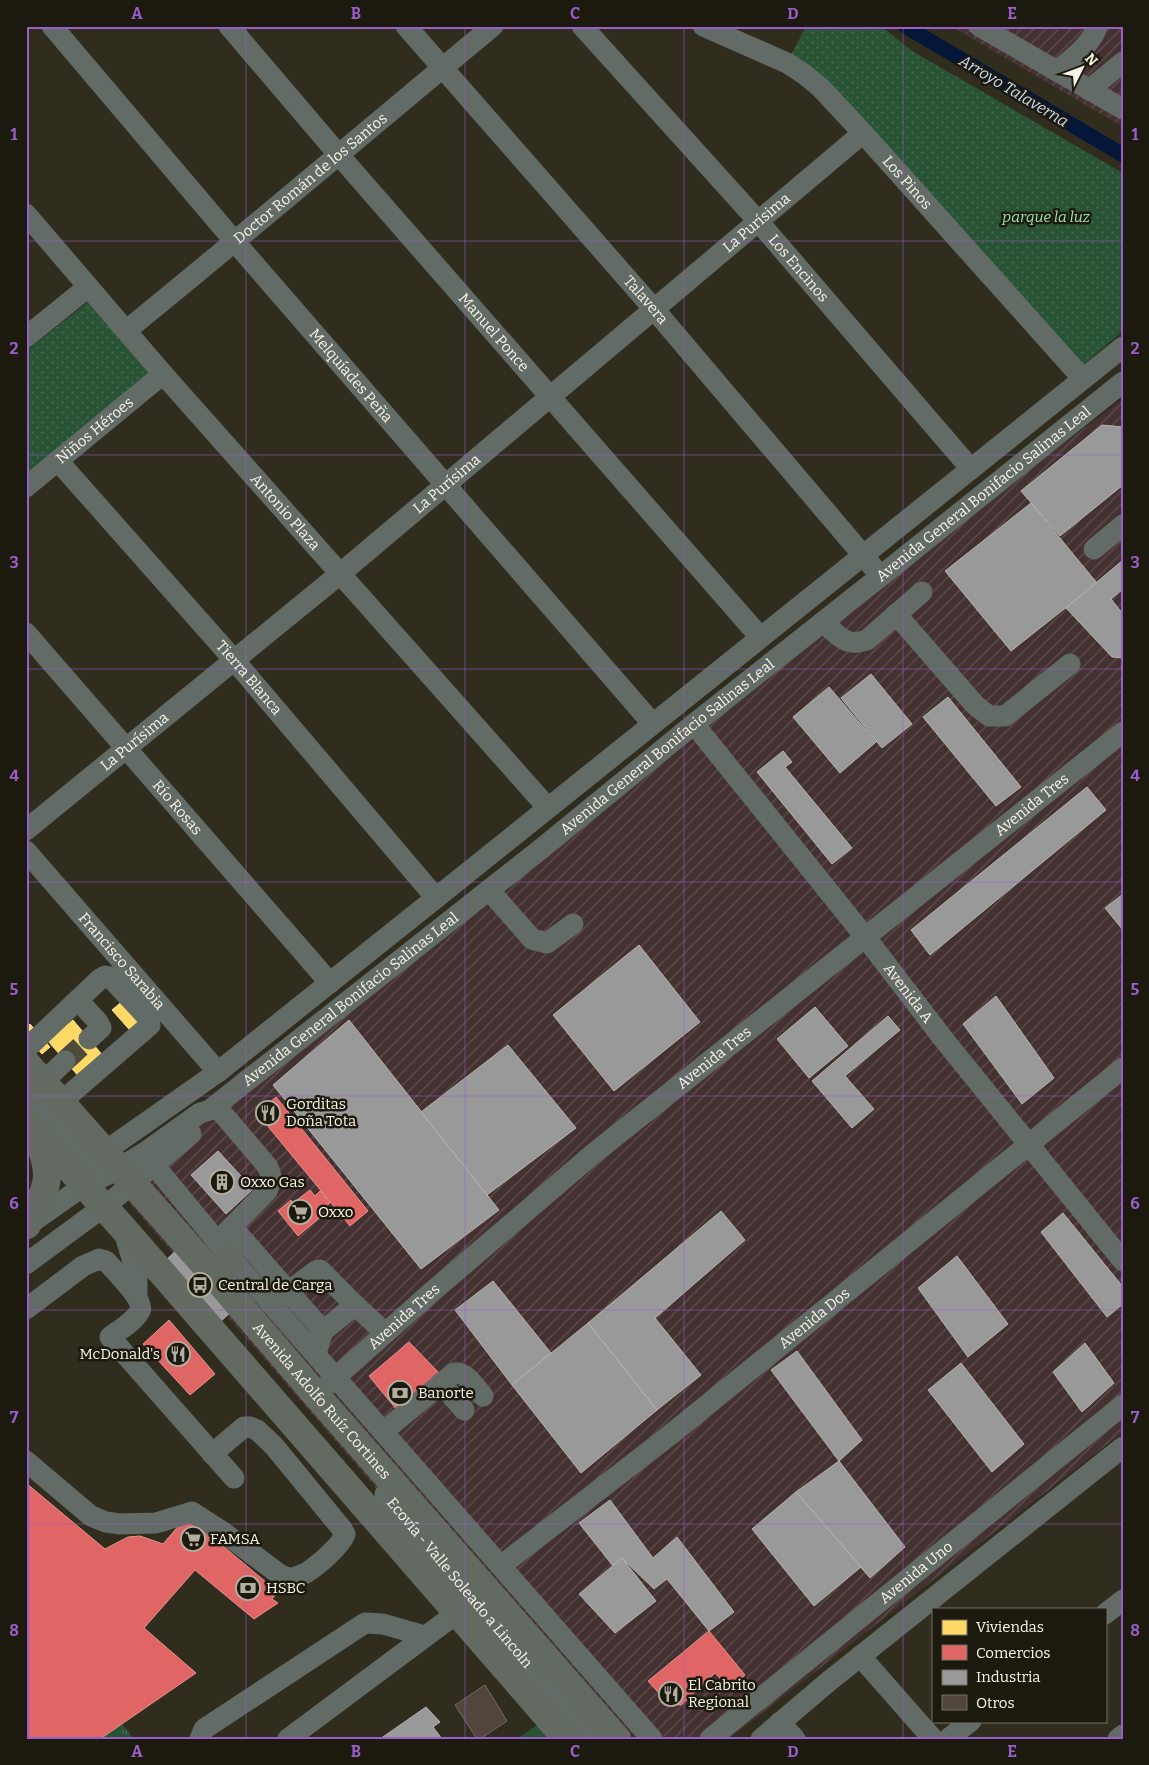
<svg xmlns="http://www.w3.org/2000/svg" width="1149" height="1765" font-family="Bitter,serif">
	<style>
		.industrial { fill: url(#industrial-furrows) }
		.grass { fill: url(#grass-tufts) }
		.park { fill: url(#park-dots) }
		.homes { fill: #ffd966; stroke: #fde18c }
		.shops { fill: #e06666; stroke: #e8918c }
		.industry { fill: #999; stroke: #b6b5b0 }
		.lines { fill: none; stroke-linecap: round; stroke-linejoin: round }
		.canal { stroke: #041738; stroke-width: 15 }
		.building { fill: #51453d; stroke: #736b64 }
		.minor-tunnel { stroke: #4e4b3d; stroke-width: 21; stroke-dasharray: 21 11; stroke-linecap: butt }
		.minor { stroke: #626b66; stroke-width: 21 }
		.major { stroke: #636a62; stroke-width: 28 }
		.grid { fill: none; stroke: #9a5ec9; stroke-width: 1; stroke-opacity: 0.55 }
		.labels { text-anchor: middle; dominant-baseline: central; stroke-width: 5; stroke-linejoin: round; paint-order: stroke }
		.street-label { font-size: 15px; fill: #f9f5e6; stroke: #1c190e }
		.park-label { font-size: 15px; font-style: italic; fill: #95e2ab; stroke: #1c190e }
		.poi-label { font-size: 15px; fill: #f9f5e6; stroke: #1c190e; text-anchor: start }
		.water-label { font-size: 16px; font-style: italic; fill: #cadcf8; stroke: #1c190e }
		.neatline { fill: none; stroke: #9a5ec9; stroke-width: 2 }
		.grid-label { font-size: 16px; text-anchor: middle; font-weight: bold; fill: #9a5ec9 }
	</style>
	<defs>
		<pattern id="industrial-furrows" width="10" height="10" patternUnits="userSpaceOnUse" patternTransform="scale(1.25)"><rect width="10" height="10" fill="#443131"/><path d="M-1 1l2-2M0 10L10 0M9 11l2-2" fill="none" stroke="#604f4f"/></pattern>
		<pattern id="grass-tufts" width="24" height="20" patternUnits="userSpaceOnUse" patternTransform="scale(1.25)"><rect width="24" height="20" fill="#295335"/><path d="M3 7l-1-3M5 7V3M7 7l1-3M15 17l-1-3M17 17v-4M19 17l1-3" fill="none" stroke="#496c52"/></pattern>
		<pattern id="park-dots" width="8" height="8" patternUnits="userSpaceOnUse" patternTransform="scale(1.25)"><rect width="8" height="8" fill="#295335"/><path d="M2 2h.1M6 6h.1" fill="none" stroke="#496c52" stroke-width="1.8" stroke-linecap="round"/></pattern>
	</defs>
	<rect width="100%" height="100%" fill="#302d1f"/>
	<g class="industrial">
		<polygon points="951,26 1123,26 1123,127"/>
		<polygon points="1123,399 1123,1432 729,1739 593,1739 106,1176 564,821"/>
	</g>
	<g class="grass">
		<polygon points="541,1722 556,1739 517,1739"/>
		<polygon points="122,1724 134,1739 99,1739"/>
	</g>
	<g class="park">
		<polygon points="806,26 881,26 912,51 1123,173 1123,331 1082,366 787,63"/>
		<polygon points="88,302 150,375 26,474 26,351"/>
	</g>
	<g class="homes">
		<polygon points="125,999 148,1025 135,1036 112,1010"/>
		<polygon points="73,1020 104,1057 80,1078 48,1041"/>
		<polygon points="30,1024 50,1047 42,1054 26,1035 26,1028"/>
	</g>
	<g class="shops">
		<polygon points="276,1097 368,1211 350,1226 257,1113"/>
		<polygon points="310,1190 315,1196 320,1191 330,1203 321,1211 324,1214 298,1236 278,1211 291,1200 293,1203"/>
		<polygon points="169,1320 215,1374 190,1395 143,1344"/>
		<polygon points="409,1342 440,1374 397,1410 369,1376"/>
		<polygon points="26,1483 105,1549 128,1537 140,1536 163,1544 187,1516 278,1592 272,1599 278,1603 254,1619 195,1570 144,1628 196,1673 100,1739 26,1739"/>
		<polygon points="709,1631 745,1675 730,1689 715,1673 681,1705 667,1702 648,1681"/>
	</g>
	<g class="industry">
		<polygon points="1102,425 1123,427 1123,485 1060,536 1021,491"/>
		<polygon points="1031,503 1097,583 1011,651 945,571"/>
		<polygon points="1123,560 1123,589 1111,599 1123,614 1123,658 1112,657 1066,608"/>
		<polygon points="871,674 912,724 882,748 841,698"/>
		<polygon points="829,687 876,742 840,773 793,717"/>
		<polygon points="948,697 1021,787 996,806 923,717"/>
		<polygon points="783,751 792,762 785,767 852,848 832,864 757,772"/>
		<polygon points="1087,787 1106,810 930,955 911,930"/>
		<polygon points="1123,894 1123,930 1105,908"/>
		<polygon points="639,945 700,1022 614,1091 553,1015"/>
		<polygon points="996,996 1054,1078 1022,1104 963,1024"/>
		<polygon points="815,1007 848,1046 809,1078 777,1039"/>
		<polygon points="888,1016 900,1030 845,1076 874,1109 852,1128 812,1081"/>
		<polygon points="349,1020 499,1210 421,1269 273,1085"/>
		<polygon points="508,1045 576,1128 487,1195 421,1112"/>
		<polygon points="218,1151 253,1189 226,1214 191,1175"/>
		<polygon points="721,1211 745,1240 655,1318 701,1375 657,1410 588,1323"/>
		<polygon points="1063,1213 1123,1287 1123,1304 1107,1317 1041,1232"/>
		<polygon points="180,1247 234,1309 219,1323 164,1262"/>
		<polygon points="957,1256 1008,1324 968,1357 918,1288"/>
		<polygon points="493,1281 551,1353 512,1385 455,1310"/>
		<polygon points="588,1323 657,1410 581,1473 512,1385"/>
		<polygon points="1085,1343 1114,1383 1082,1412 1053,1372"/>
		<polygon points="797,1351 862,1440 839,1461 771,1370"/>
		<polygon points="961,1363 1024,1444 992,1472 928,1390"/>
		<polygon points="839,1461 905,1547 870,1578 796,1492"/>
		<polygon points="796,1492 861,1567 814,1606 752,1529"/>
		<polygon points="610,1500 653,1558 677,1537 734,1612 709,1631 667,1579 654,1589 622,1558 613,1566 579,1523"/>
		<polygon points="622,1558 656,1601 615,1633 579,1594"/>
		<polygon points="426,1707 440,1722 433,1727 442,1739 380,1739"/>
	</g>
	<g class="lines">
		<polyline class="canal" points="905,26 1123,155"/>
	</g>
	<polygon class="building" points="485,1685 507,1721 480,1739 477,1739 455,1705"/>
	<g class="lines">
		<polyline class="minor-tunnel" points="65,1061 89,1039"/>
		<g class="minor">
			<path id="s1" d="M52 26 235 242 652 723"/>
			<path id="s2" d="M229 26 338 154 760 637"/>
			<path id="s3" d="M406 26 653 308 873 567"/>
			<path id="s4" d="M582 26 758 221 971 469"/>
			<path id="s5" d="M703 26 787 63 804 74 821 88 863 133 1083 379"/>
			<polyline points="979,26 1123,109"/>
			<path d="M1057 71C1070 61 1094 42 1097 26"/>
			<polyline points="1089,90 1123,62"/>
			<path id="s6" d="M26 214 163 374 548 808"/>
			<path id="s7" d="M127 330C250 230 371 127 493 26"/>
			<polyline points="26,337 88,287"/>
			<path id="s8" d="M58 461 235 661 436 898"/>
			<path id="s9" d="M26 487 163 374"/>
			<polyline points="1094,549 1123,525"/>
			<polyline points="896,614 975,705 989,716 1005,716 1070,664"/>
			<path d="M823 622C838 635 846 648 867 640L922 592"/>
			<path id="s10" d="M26 633 330 983"/>
			<path id="s11" d="M694 724 866 938 945 1041 1123 1261"/>
			<path id="s12" d="M26 830 341 573 863 133"/>
			<path id="s13" d="M26 851 218 1072"/>
			<polyline points="489,890 532,939 547,943 573,924"/>
			<polyline points="78,1000 98,1022 101,1028 89,1039"/>
			<polyline points="26,1049 100,979 105,976 110,977 149,1019 150,1025 61,1102"/>
			<polyline points="43,1082 65,1061"/>
			<polyline points="26,1097 96,1179"/>
			<polyline points="216,1106 268,1167 272,1179 267,1191 218,1241"/>
			<polyline points="104,1152 218,1072 436,898 1123,347"/>
			<polyline points="144,1153 230,1257 652,1739"/>
			<path id="s14" d="M28 1225 85 1185 109 1174 144 1153 200 1113 210 1110 541 849 694 724 881 576 1123 382"/>
			<polyline points="232,1227 323,1331 316,1353"/>
			<polyline points="124,1232 137,1275 137,1297"/>
			<polyline points="26,1264 114,1199 191,1134"/>
			<polyline points="278,1299 316,1271 320,1270 355,1305"/>
			<path d="M26 1309 83 1266 99 1259 106 1261C114 1270 146 1301 140 1311 134 1322 119 1330 110 1337L234 1478"/>
			<polyline points="323,1331 355,1305 385,1333"/>
			<polyline points="441,1383 464,1410"/>
			<path id="s15" d="M316 1395 427 1296 593 1154 1123 732"/>
			<path d="M384 1431 454 1373C466 1371 476 1388 483 1396"/>
			<path d="M26 1461 91 1516 106 1522 120 1524 156 1523 192 1512 223 1532 279 1574 290 1579C295 1577 301 1575 306 1573 317 1566 341 1546 345 1534L342 1529 274 1446 257 1430 250 1427H244L212 1454"/>
			<path id="s16" d="M385 1494 591 1739"/>
			<path id="s17" d="M502 1565 670 1435 1123 1068"/>
			<polyline points="1105,1614 1123,1600"/>
			<polyline points="860,1656 933,1739"/>
			<polyline points="780,1722 795,1739"/>
			<polyline points="200,1739 204,1729 365,1623 383,1624 425,1636"/>
			<polyline points="288,1739 457,1613"/>
			<path id="s18" d="M710 1739 1123 1405"/>
			<polyline points="761,1739 828,1682 1123,1447"/>
			<polyline points="948,1739 971,1721"/>
			<polyline points="1118,1739 1123,1735"/>
		</g>
		<g class="major">
			<path id="s19" d="M26 1063 212 1273 316 1395 617 1739"/>
			<polyline points="26,1120 123,1228 567,1739"/>
			<path d="M27 1225C35 1210 47 1192 47 1174 47 1161 41 1148 37 1136"/>
			<polyline points="212,1273 230,1257"/>
		</g>
	</g>
	<path class="grid" d="M246 26V1739M465 26V1739M684 26V1739M903 26V1739M26 241H1123M26 455H1123M26 669H1123M26 882H1123M26 1096H1123M26 1310H1123M26 1524H1123"/>
	<defs>
		<symbol id="restaurant-ring" viewBox="-11 -11 22 22"><circle r="9.5" fill="#1c190e" stroke="#b3afa0" stroke-width="1.5"/><path d="M-5-6h1v4h1v-4h1v4h1v-4h1v5L-1.5 .5V6h-2V.5L-5-1ZM5-6V6H3V1.5H1.5Q1.5-4 5-6Z" fill="#b3afa0"/></symbol>
		<symbol id="building-ring" viewBox="-11 -11 22 22"><circle r="9.5" fill="#1c190e" stroke="#b3afa0" stroke-width="1.5"/><path d="M-4-6H4V6H1V3H-1V6H-4ZM-2.5-4.3h1.7v1.8h-1.7ZM.8-4.3h1.7v1.8H.8ZM-2.5-1h1.7V.8h-1.7ZM.8-1h1.7V.8H.8Z" fill="#b3afa0"/></symbol>
		<symbol id="supermarket-ring" viewBox="-11 -11 22 22"><circle r="9.5" fill="#1c190e" stroke="#b3afa0" stroke-width="1.5"/><path d="M-6-5.5h2.5l.6 2H6L4.5 2H-2.5L-4.4-4H-6ZM-1.5 3.2a1.3 1.3 0 1 0 .1 0ZM3 3.2a1.3 1.3 0 1 0 .1 0Z" fill="#b3afa0"/></symbol>
		<symbol id="bus-ring" viewBox="-11 -11 22 22"><circle r="9.5" fill="#1c190e" stroke="#b3afa0" stroke-width="1.5"/><path d="M-5-6H5V4H4V6H2V4H-2V6H-4V4H-5ZM-3.5-4V0h7V-4ZM-3.5 1.2v1.5H-2V1.2ZM2 1.2v1.5H3.5V1.2Z" fill="#b3afa0"/></symbol>
		<symbol id="bank-ring" viewBox="-11 -11 22 22"><circle r="9.5" fill="#1c190e" stroke="#b3afa0" stroke-width="1.5"/><path d="M-6-4H6V4H-6ZM0-2.3a2.3 2.3 0 1 0 0 4.6a2.3 2.3 0 1 0 0-4.6Z" fill="#b3afa0"/></symbol>
	</defs>
	<g fill-rule="evenodd">
		<use href="#restaurant-ring" x="254" y="1099" width="28" height="28"/>
		<use href="#building-ring" x="208" y="1168" width="28" height="28"/>
		<use href="#supermarket-ring" x="286" y="1198" width="28" height="28"/>
		<use href="#bus-ring" x="186" y="1271" width="28" height="28"/>
		<use href="#restaurant-ring" x="164" y="1340" width="28" height="28"/>
		<use href="#bank-ring" x="386" y="1379" width="28" height="28"/>
		<use href="#supermarket-ring" x="179" y="1525" width="28" height="28"/>
		<use href="#bank-ring" x="234" y="1574" width="28" height="28"/>
		<use href="#restaurant-ring" x="657" y="1680" width="28" height="28"/>
	</g>
	<g class="labels">
		<g class="street-label">
			<text stroke="none"><textPath href="#s7" startOffset="238">Doctor Román de los Santos</textPath></text>
			<text stroke="none"><textPath href="#s5" startOffset="262">Los Pinos</textPath></text>
			<text stroke="none"><textPath href="#s12" startOffset="950">La Purísima</textPath></text>
			<text stroke="none"><textPath href="#s4" startOffset="325">Los Encinos</textPath></text>
			<text stroke="none"><textPath href="#s3" startOffset="364">Talavera</textPath></text>
			<text stroke="none"><textPath href="#s2" startOffset="405">Manuel Ponce</textPath></text>
			<text stroke="none"><textPath href="#s1" startOffset="460">Melquíades Peña</textPath></text>
			<text stroke="none"><textPath href="#s9" startOffset="89">Niños Héroes</textPath></text>
			<text stroke="none"><textPath href="#s12" startOffset="545">La Purísima</textPath></text>
			<text stroke="none"><textPath href="#s14" startOffset="1205">Avenida General Bonifacio Salinas Leal</textPath></text>
			<text stroke="none"><textPath href="#s6" startOffset="395">Antonio Plaza</textPath></text>
			<text stroke="none"><textPath href="#s8" startOffset="289">Tierra Blanca</textPath></text>
			<text stroke="none"><textPath href="#s12" startOffset="140">La Purísima</textPath></text>
			<text stroke="none"><textPath href="#s14" startOffset="800">Avenida General Bonifacio Salinas Leal</textPath></text>
			<text stroke="none"><textPath href="#s15" startOffset="928">Avenida Tres</textPath></text>
			<text stroke="none"><textPath href="#s10" startOffset="231">Río Rosas</textPath></text>
			<text stroke="none"><textPath href="#s13" startOffset="146">Francisco Sarabia</textPath></text>
			<text stroke="none"><textPath href="#s11" startOffset="344">Avenida A</textPath></text>
			<text stroke="none"><textPath href="#s14" startOffset="395">Avenida General Bonifacio Salinas Leal</textPath></text>
			<text stroke="none"><textPath href="#s15" startOffset="522">Avenida Tres</textPath></text>
			<text stroke="none"><textPath href="#s15" startOffset="118">Avenida Tres</textPath></text>
			<text stroke="none"><textPath href="#s17" startOffset="398">Avenida Dos</textPath></text>
			<text stroke="none"><textPath href="#s19" startOffset="449">Avenida Adolfo Ruíz Cortines</textPath></text>
			<text stroke="none"><textPath href="#s18" startOffset="265">Avenida Uno</textPath></text>
			<text stroke="none"><textPath href="#s16" startOffset="116">Ecovía - Valle Soleado a Lincoln</textPath></text>
		</g>
		<g class="park-label">
			<text x="1046" y="217">parque la luz</text>
		</g>
		<g class="poi-label">
			<text x="286" y="1104">Gorditas<tspan x="286" dy="17">Doña Tota</tspan></text>
			<text x="240" y="1182">Oxxo Gas</text>
			<text x="318" y="1212">Oxxo</text>
			<text x="218" y="1285">Central de Carga</text>
			<text x="160" y="1354" text-anchor="end">McDonald's</text>
			<text x="418" y="1393">Banorte</text>
			<text x="210" y="1539">FAMSA</text>
			<text x="266" y="1588">HSBC</text>
			<text x="688" y="1685">El Cabrito<tspan x="688" dy="17">Regional</tspan></text>
		</g>
		<g class="water-label">
			<text transform="translate(1014 91) rotate(31)">Arroyo Talaverna</text>
		</g>
	</g>
	<rect width="1149" height="1765" fill="none" stroke="#1c190e" stroke-width="55"/>
	<rect x="932" y="1608" width="175" height="115" fill="#1c190e" stroke="#747164"/>
	<rect x="942" y="1620" width="25" height="15" fill="#ffd966" stroke="#747164"/>
	<text x="976" y="1632" font-size="15" fill="#f9f5e6">Viviendas</text>
	<rect x="942" y="1645" width="25" height="15" fill="#e06666" stroke="#747164"/>
	<text x="976" y="1658" font-size="15" fill="#f9f5e6">Comercios</text>
	<rect x="942" y="1670" width="25" height="15" fill="#999999" stroke="#747164"/>
	<text x="976" y="1682" font-size="15" fill="#f9f5e6">Industria</text>
	<rect x="942" y="1695" width="25" height="15" fill="#51453d" stroke="#747164"/>
	<text x="976" y="1708" font-size="15" fill="#f9f5e6">Otros</text>
	<g transform="translate(1082 68) rotate(48)" stroke="#1c190e" stroke-width="4" paint-order="stroke">
	<path d="M0-4L9 19L0 12L-9 19Z" fill="#f9f5e6"/>
	<text y="-8" font-size="14" font-weight="bold" text-anchor="middle" fill="#f9f5e6">N</text>
	</g>
	<rect x="28" y="28" width="1094" height="1710" class="neatline"/>
	<g class="grid-label">
		<text x="137" y="19">A</text>
		<text x="356" y="19">B</text>
		<text x="575" y="19">C</text>
		<text x="793" y="19">D</text>
		<text x="1012" y="19">E</text>
		<text x="14" y="140">1</text>
		<text x="1135" y="140">1</text>
		<text x="14" y="354">2</text>
		<text x="1135" y="354">2</text>
		<text x="14" y="568">3</text>
		<text x="1135" y="568">3</text>
		<text x="14" y="781">4</text>
		<text x="1135" y="781">4</text>
		<text x="14" y="995">5</text>
		<text x="1135" y="995">5</text>
		<text x="14" y="1209">6</text>
		<text x="1135" y="1209">6</text>
		<text x="14" y="1423">7</text>
		<text x="1135" y="1423">7</text>
		<text x="14" y="1636">8</text>
		<text x="1135" y="1636">8</text>
		<text x="137" y="1757">A</text>
		<text x="356" y="1757">B</text>
		<text x="575" y="1757">C</text>
		<text x="793" y="1757">D</text>
		<text x="1012" y="1757">E</text>
	</g>
</svg>
